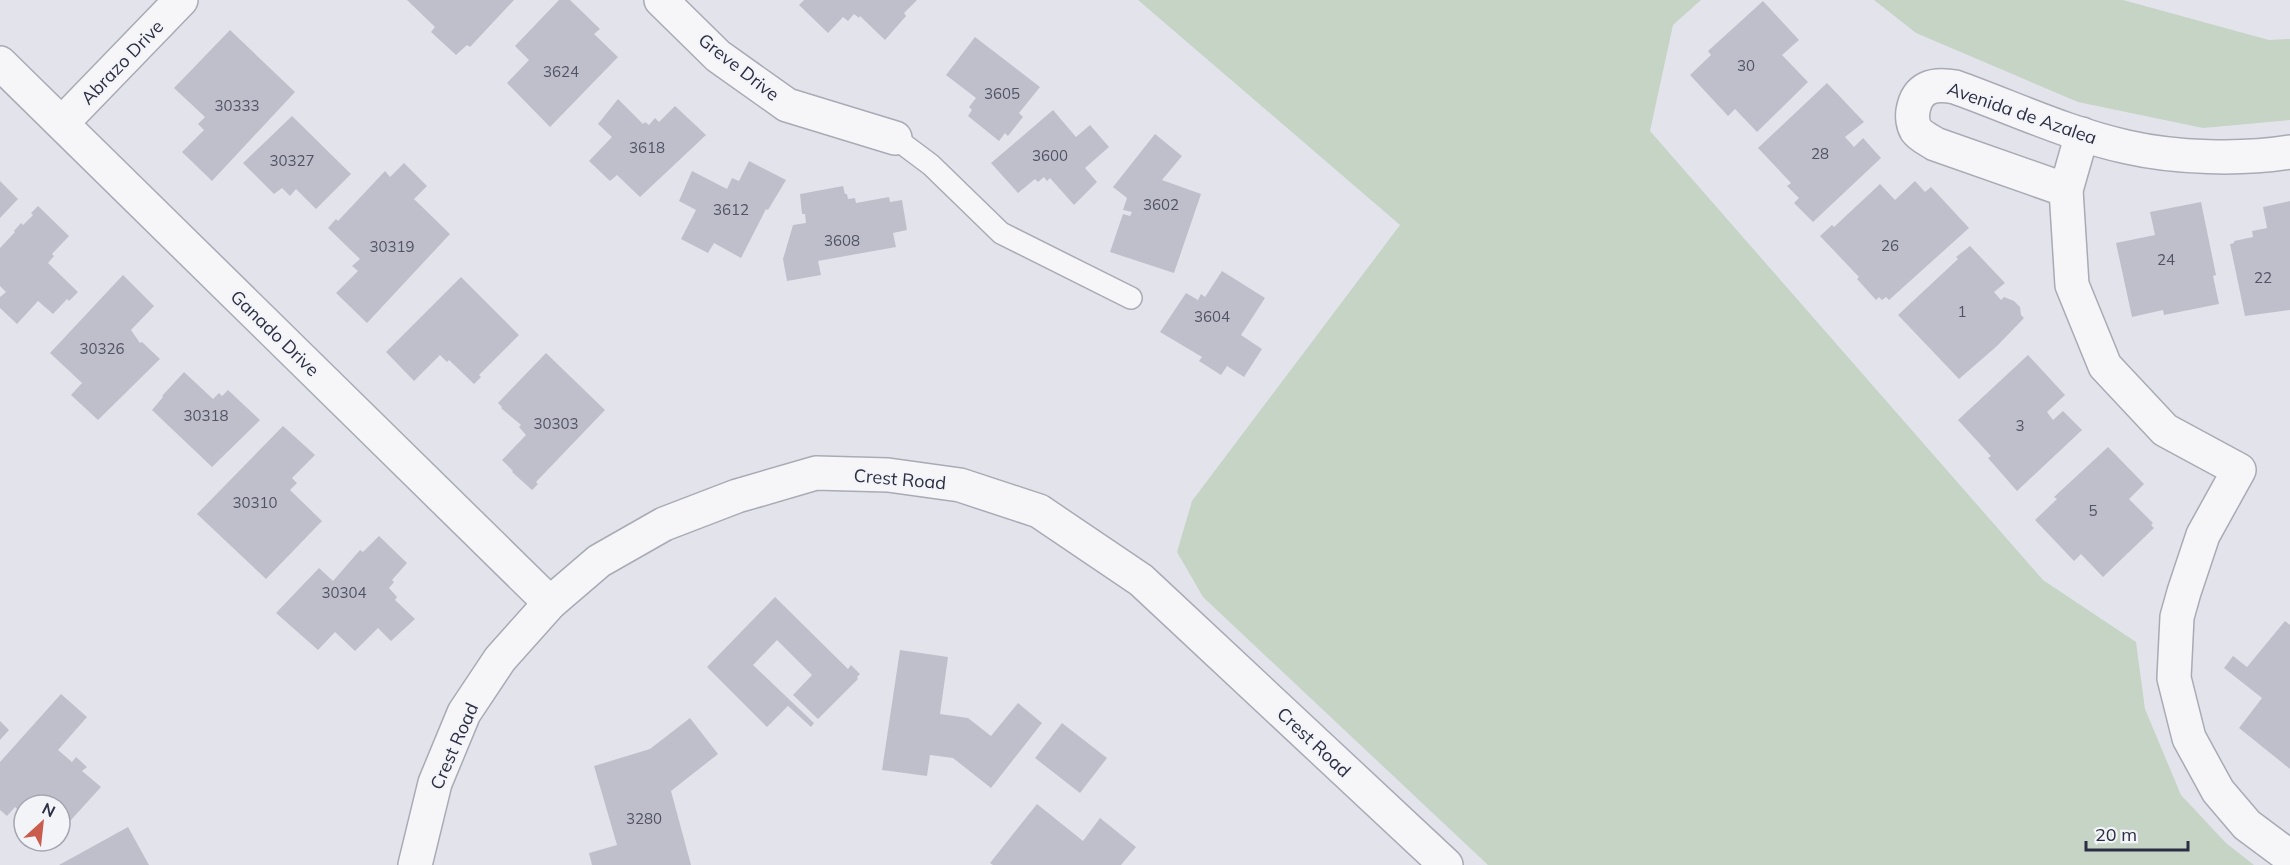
<svg xmlns="http://www.w3.org/2000/svg" width="2290" height="865" font-family="Mulish,sans-serif">
	<style>
		.green { fill: #c5d4c5 }
		.building { fill: #bebfca }
		.lines { fill: none; stroke-linecap: round; stroke-linejoin: round }
		.service-casing { stroke: #a8aab5; stroke-width: 24 }
		.minor-casing { stroke: #a8aab5; stroke-width: 36 }
		.tertiary-casing { stroke: #a8aab5; stroke-width: 36 }
		.service { stroke: #f6f6f9; stroke-width: 21 }
		.minor { stroke: #f6f6f9; stroke-width: 33 }
		.tertiary { stroke: #f6f6f9; stroke-width: 33 }
		.labels { text-anchor: middle; dominant-baseline: central; stroke-width: 4.5; stroke-linejoin: round; paint-order: stroke }
		.number-label { font-size: 15px; fill: #505265 }
		.street-label { font-size: 18px; fill: #2c2e43; stroke: #f3f4f8 }
	</style>
	<rect width="100%" height="100%" fill="#e3e4eb"/>
	<g class="green">
		<polygon points="1138,0 1701,0 1673,25 1650,131 2043,580 2136,642 2145,709 2181,795 2226,843 2254,865 1488,865 1203,597 1177,552 1192,501 1400,225"/>
		<polygon points="1874,0 2123,0 2269,40 2290,39 2290,120 2203,128 2078,102 1916,33"/>
	</g>
	<g class="building">
		<polygon points="407,0 514,0 470,47 467,45 456,55 431,32 435,27"/>
		<polygon points="559,0 570,0 600,29 594,34 618,57 550,127 507,83 529,60 515,46"/>
		<polygon points="804,0 917,0 904,13 906,16 885,40 860,16 859,18 854,14 848,21 843,17 828,33 799,5"/>
		<polygon points="1763,1 1799,40 1782,55 1808,82 1757,132 1735,109 1728,116 1690,75 1711,55 1708,51"/>
		<polygon points="230,30 295,92 212,181 182,152 204,130 198,124 205,117 174,88"/>
		<polygon points="975,37 1040,87 1019,113 1023,117 1008,136 1005,133 999,141 968,116 972,110 969,107 976,98 946,75"/>
		<polygon points="1827,83 1864,122 1845,137 1854,147 1863,138 1881,158 1813,222 1794,203 1799,198 1787,186 1791,183 1758,148"/>
		<polygon points="618,99 643,124 645,122 649,125 655,118 659,122 675,106 706,135 640,197 617,175 610,181 589,161 612,137 598,124"/>
		<polygon points="1053,110 1076,137 1090,125 1109,147 1085,168 1097,182 1074,205 1050,178 1047,181 1044,177 1038,182 1035,179 1018,193 991,163"/>
		<polygon points="292,116 351,174 316,209 296,189 290,196 282,188 274,194 243,163"/>
		<polygon points="1155,134 1182,156 1162,180 1201,194 1174,273 1110,252 1123,214 1130,216 1132,212 1123,210 1127,198 1113,187"/>
		<polygon points="749,161 786,180 768,210 766,209 741,258 714,243 708,253 681,239 696,210 679,201 692,171 727,189 732,178 739,181"/>
		<polygon points="404,163 427,186 414,199 450,234 367,323 336,293 358,271 352,266 360,259 328,228 336,219 338,221 385,171 390,177"/>
		<polygon points="0,181 18,199 0,218"/>
		<polygon points="1915,181 1925,192 1931,187 1969,228 1889,300 1886,297 1882,300 1879,297 1876,300 1857,279 1859,277 1820,236 1832,225 1834,227 1880,184 1895,200"/>
		<polygon points="843,186 845,194 847,194 848,199 855,198 856,203 889,197 890,202 902,200 907,230 893,233 896,247 818,261 821,275 787,281 783,259 793,225 806,223 805,214 802,214 800,194"/>
		<polygon points="2290,201 2290,310 2245,316 2230,244 2234,243 2234,241 2253,237 2252,231 2267,228 2263,207"/>
		<polygon points="2201,202 2216,275 2213,276 2219,304 2164,315 2163,310 2132,317 2116,243 2155,235 2150,212"/>
		<polygon points="38,206 69,236 52,254 54,256 48,263 78,292 69,301 67,299 53,314 38,301 17,324 0,308 0,297 6,292 0,286 0,248 15,232 14,231 21,223 23,225 33,215 31,213"/>
		<polygon points="1970,246 2005,283 1994,292 2001,300 2004,297 2014,301 2020,307 2021,315 2024,318 1997,346 1959,379 1898,315 1958,259 1956,257"/>
		<polygon points="1222,271 1265,298 1241,335 1262,349 1244,377 1227,366 1221,375 1199,361 1202,357 1160,332 1186,293 1198,300 1201,294 1205,297"/>
		<polygon points="123,275 154,306 131,330 140,343 142,342 160,359 98,420 71,395 82,383 50,353"/>
		<polygon points="461,277 519,335 479,375 481,377 474,384 449,360 447,362 440,355 414,381 386,352"/>
		<polygon points="546,353 605,410 536,482 538,484 532,490 512,472 513,471 502,460 526,435 519,427 521,425 501,408 502,407 498,403"/>
		<polygon points="2028,355 2065,395 2047,412 2053,420 2063,411 2082,430 2017,491 1988,458 1991,456 1958,420"/>
		<polygon points="184,372 213,399 219,393 222,396 228,390 260,420 212,467 152,410 163,397 162,396"/>
		<polygon points="283,426 315,455 292,478 297,483 290,490 322,521 266,579 197,514"/>
		<polygon points="2108,447 2144,484 2129,499 2153,523 2151,525 2154,528 2103,577 2081,554 2074,561 2035,520 2057,499 2054,497"/>
		<polygon points="379,536 407,563 392,580 394,582 389,588 397,597 395,600 415,619 391,641 378,628 355,651 335,632 318,650 276,613 319,568 333,581 360,550 363,552"/>
		<polygon points="775,597 848,669 851,665 860,674 857,677 858,679 818,719 793,695 812,675 777,640 753,665 814,723 811,727 788,706 767,727 707,667"/>
		<polygon points="2285,621 2290,625 2290,769 2239,728 2262,698 2224,668 2233,656 2247,667"/>
		<polygon points="900,650 948,657 940,714 968,718 991,736 1018,703 1042,723 991,788 953,758 930,755 927,776 882,770"/>
		<polygon points="61,694 87,717 58,750 72,762 76,757 87,767 82,771 101,787 60,832 60,805 24,805 24,815 15,807 7,816 0,810 0,762"/>
		<polygon points="690,718 718,754 671,791 691,865 592,865 589,853 617,845 594,766 650,749"/>
		<polygon points="0,721 9,730 0,740"/>
		<polygon points="1062,723 1107,758 1080,793 1035,758"/>
		<polygon points="1037,804 1083,841 1100,818 1136,847 1121,865 993,865 990,863"/>
		<polygon points="128,827 149,865 59,865"/>
	</g>
	<g class="lines">
		<defs>
			<polyline id="service" points="895,138 931,165 1001,233 1131,298"/>
			<g id="minor">
				<polyline points="661,0 718,56 787,105 895,138"/>
				<polyline points="0,63 550,603"/>
				<polyline points="62,123 181,0"/>
				<polyline points="2082,134 2066,190 2072,285 2105,366 2165,430 2239,470 2203,535 2184,592 2177,617 2174,678 2189,738 2218,791 2247,825 2290,857"/>
				<path d="M2066 190 1935 144C1929 140 1920 136 1916 130 1913 125 1912 117 1913 111 1917 87 1933 83 1955 87 2011 107 2068 134 2127 147 2175 158 2241 160 2290 152"/>
			</g>
			<polyline id="tertiary" points="415,865 435,783 464,713 500,659 550,603 599,561 664,524 737,496 816,473 888,475 960,485 1039,511 1141,580 1446,865"/>
		</defs>
		<use href="#service" class="service-casing"/>
		<use href="#minor" class="minor-casing"/>
		<use href="#tertiary" class="tertiary-casing"/>
		<use href="#service" class="service"/>
		<use href="#minor" class="minor"/>
		<use href="#tertiary" class="tertiary"/>
	</g>
	<g class="labels">
		<g class="number-label">
			<text x="1746" y="65">30</text>
			<text x="561" y="71">3624</text>
			<text x="1002" y="93">3605</text>
			<text x="237" y="105">30333</text>
			<text x="647" y="147">3618</text>
			<text x="1820" y="153">28</text>
			<text x="1050" y="155">3600</text>
			<text x="292" y="160">30327</text>
			<text x="1161" y="204">3602</text>
			<text x="731" y="209">3612</text>
			<text x="842" y="240">3608</text>
			<text x="1890" y="245">26</text>
			<text x="392" y="246">30319</text>
			<text x="2166" y="259">24</text>
			<text x="2263" y="277">22</text>
			<text x="1962" y="311">1</text>
			<text x="1212" y="316">3604</text>
			<text x="102" y="348">30326</text>
			<text x="206" y="415">30318</text>
			<text x="556" y="423">30303</text>
			<text x="2020" y="425">3</text>
			<text x="255" y="502">30310</text>
			<text x="2093" y="510">5</text>
			<text x="344" y="592">30304</text>
			<text x="644" y="818">3280</text>
		</g>
		<g class="street-label">
			<text transform="translate(122 62) rotate(-46)">Abrazo Drive</text>
			<text transform="translate(739 67) rotate(38)">Greve Drive</text>
			<text transform="translate(2022 113) rotate(19)">Avenida de Azalea</text>
			<text transform="translate(275 333) rotate(44)">Ganado Drive</text>
			<text transform="translate(900 479) rotate(5)">Crest Road</text>
			<text transform="translate(1314 742) rotate(43)">Crest Road</text>
			<text transform="translate(454 746) rotate(-66)">Crest Road</text>
		</g>
	</g>
	<g transform="translate(42 823) rotate(27)"><circle r="28" fill="#f3f4f8" stroke="#a3a5b0" stroke-width="1.5"/>
	<path d="M0-4.5L10 22L0 15L-10 22Z" fill="#ca5c4e"/>
	<text y="-9" font-size="16" font-weight="bold" text-anchor="middle" fill="#2c2e43">N</text>
	</g>
	<path d="M2086 841v9h102v-9" fill="none" stroke="#2c2e43" stroke-width="3"/>
	<text x="2095" y="841" font-size="18" fill="#2c2e43" stroke="#f3f4f8" stroke-width="4.5" paint-order="stroke">20 m</text>
</svg>
